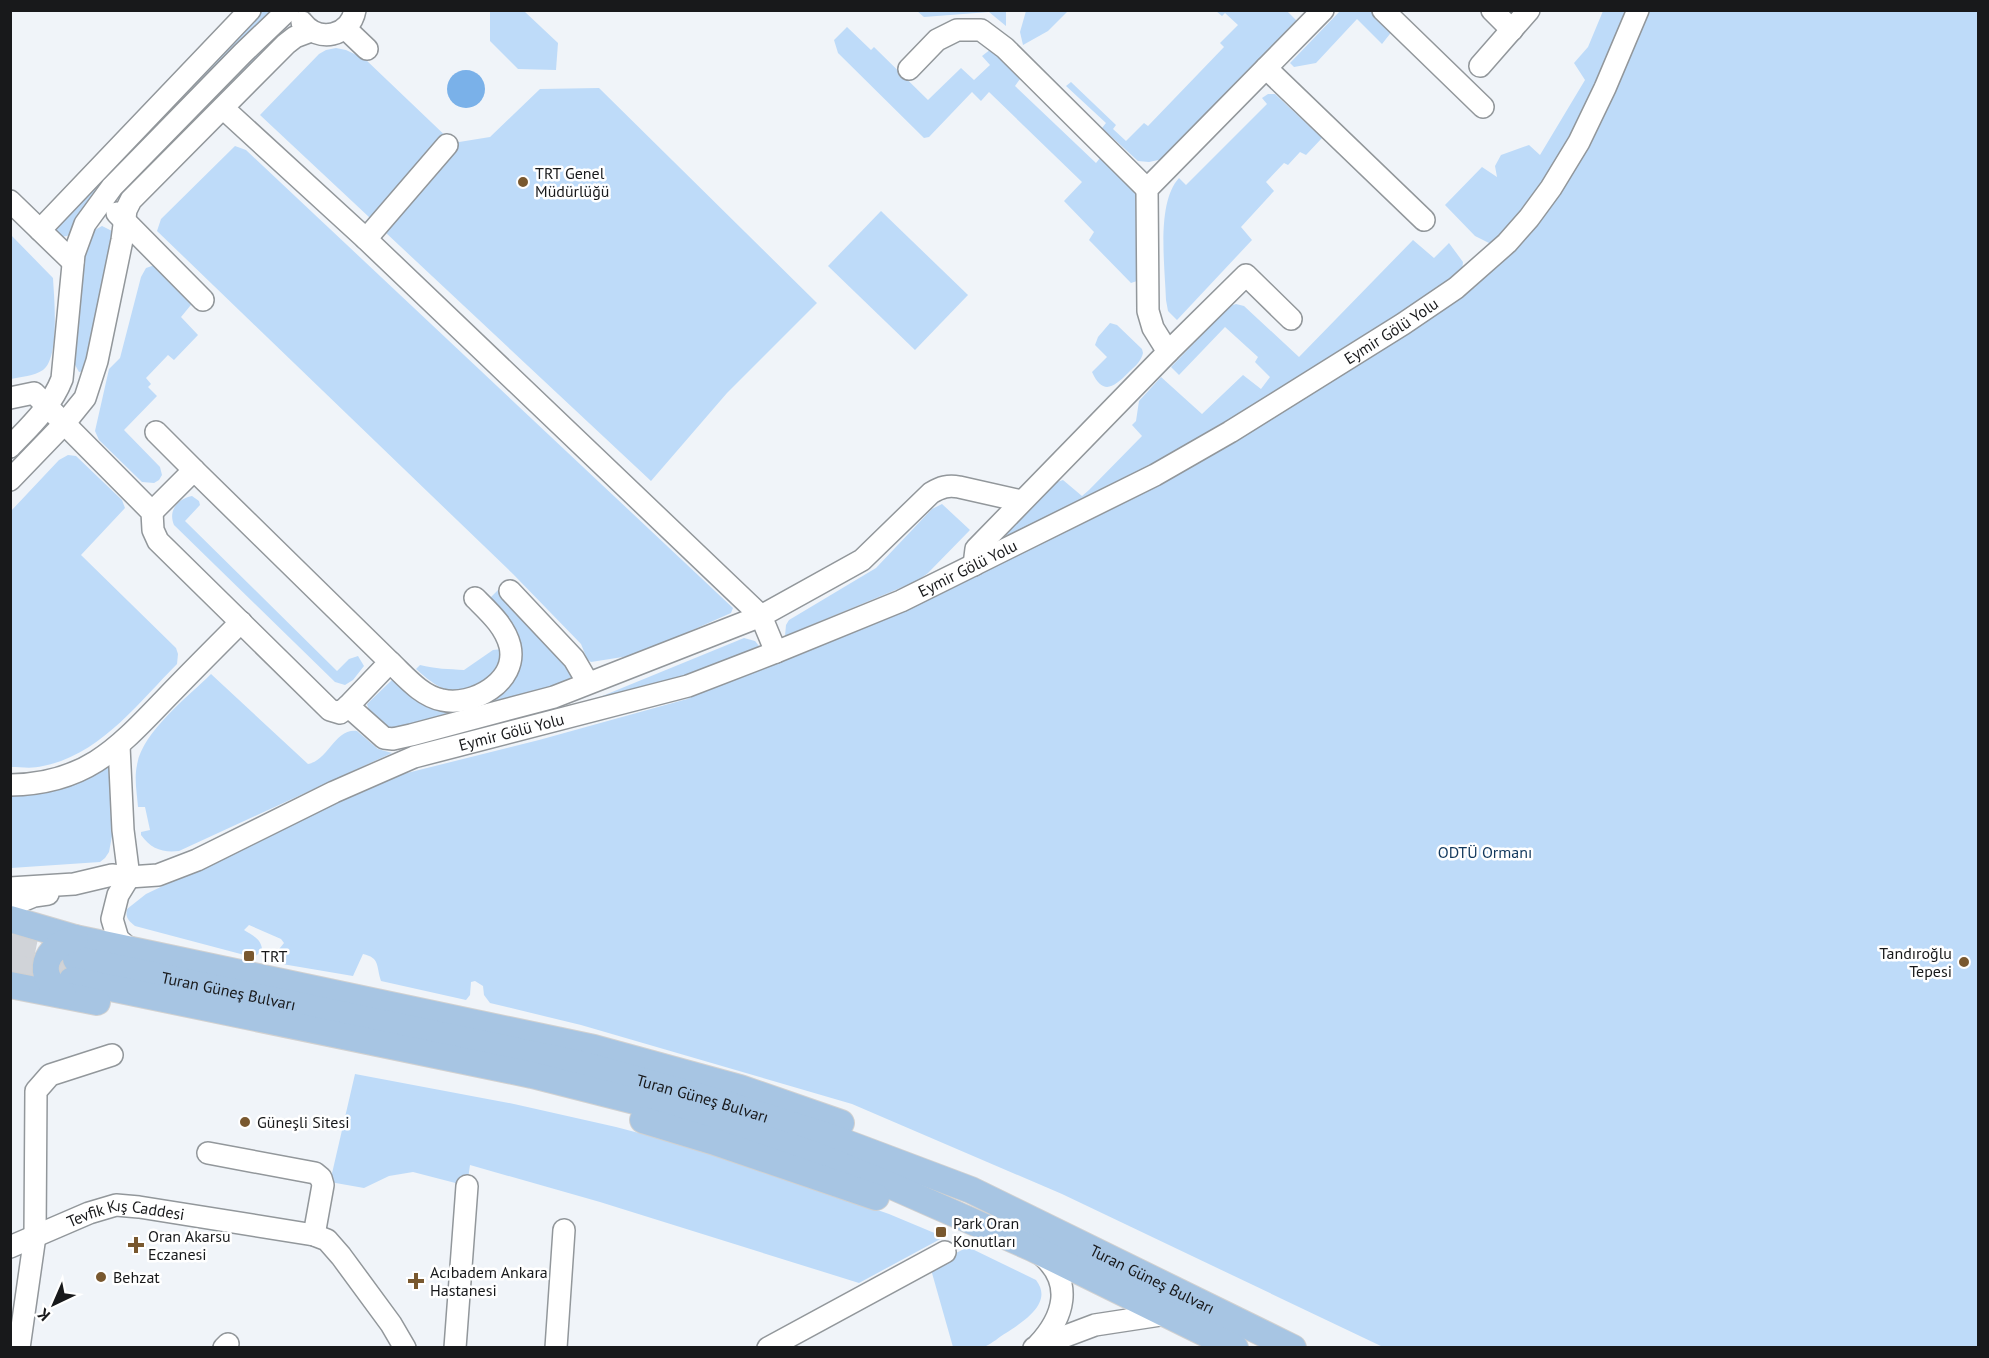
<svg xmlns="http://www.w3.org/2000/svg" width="1989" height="1358" font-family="'PT Sans',sans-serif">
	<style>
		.green { fill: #bedbf9 }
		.water { fill: #7ab1e9 }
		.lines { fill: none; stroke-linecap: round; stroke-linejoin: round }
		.major-tunnel { stroke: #d0d3d8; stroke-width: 26; stroke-dasharray: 26 13; stroke-linecap: butt }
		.minor-casing { stroke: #92979b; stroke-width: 24 }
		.major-casing { stroke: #d1d1d1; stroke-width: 28 }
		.minor { stroke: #fff; stroke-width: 21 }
		.major { stroke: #a7c5e3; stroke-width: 26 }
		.poi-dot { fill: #79582f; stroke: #fff; stroke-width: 2 }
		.labels { text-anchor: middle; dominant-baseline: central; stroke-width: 5; stroke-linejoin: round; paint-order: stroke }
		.poi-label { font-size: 16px; fill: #18191b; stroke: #fff; text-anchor: start }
		.street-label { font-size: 16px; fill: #18191b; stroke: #fff }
		.park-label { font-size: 16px; fill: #11385d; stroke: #fff }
	</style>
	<rect width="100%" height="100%" fill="#f0f4f9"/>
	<g class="green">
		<path d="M262 11H271L91 197 71 235 62 237C54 229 55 227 60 218Z"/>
		<polygon points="490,11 524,11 558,43 556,70 518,69 490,41"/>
		<polygon points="917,11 1006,11 1006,26 989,12 924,17"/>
		<polygon points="1026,11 1026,10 1068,11 1048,31 1023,45 1020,32"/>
		<polygon points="1216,11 1287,11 1298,22 1163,159 1149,162 1138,161 1102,128 1106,123 1066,86 1071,82 1116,125 1113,129 1126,141 1144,123 1148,126 1224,47 1220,43 1238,25 1225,13 1222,16"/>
		<polygon points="1340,11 1374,11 1393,30 1382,44 1357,19 1316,63 1294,67 1290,63"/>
		<polygon points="1603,11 1631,11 1602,79 1548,178 1502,239 1489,243 1475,236 1445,205 1482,167 1497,177 1495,166 1501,155 1529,145 1540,155 1585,80 1574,63 1588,47"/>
		<path d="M1638 11H1978V1347H1383L1062 1194 852 1104 581 1025 490 1003 484 995 483 986 475 981 471 982 470 995 466 1000 381 981C376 965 380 958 363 954L353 976 282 964 275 958V954L284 943 281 939 249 925 244 930C252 935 261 939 262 949L257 955 252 957 135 926C129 921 125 918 127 909L146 894 330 806 403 774 539 740 687 699 974 565 1403 324 1529 218Z"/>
		<polygon points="290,19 290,24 122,198 118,200 117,194"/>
		<polygon points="847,27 871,50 874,47 928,100 961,68 974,80 990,65 982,56 991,49 1020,79 1015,86 1096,163 1100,158 1136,193 1137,281 1131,283 1089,240 1094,232 1064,201 1082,182 989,92 981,101 972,92 929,137 924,138 838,53 834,40"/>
		<polygon points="336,48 346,50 365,59 453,143 490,137 540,89 599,88 817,303 727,393 651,481 260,115 319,54 326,50"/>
		<path d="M1268 94H1275L1322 138 1306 155 1300 152 1288 165 1284 163 1266 182 1274 191 1241 227 1252 240 1177 320 1168 311 1166 300C1165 266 1156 203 1179 178L1186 185 1267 104 1262 98Z"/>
		<polygon points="235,146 246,150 733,608 731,613 670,640 629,656 591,662 587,659 581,644 513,574 157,231 161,219"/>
		<polygon points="881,211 968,295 915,350 828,266"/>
		<polygon points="102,226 114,232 86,371 79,372 74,363 81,260 93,231"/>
		<path d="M11 235 53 278C54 297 60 358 43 370 34 376 21 377 11 379Z"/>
		<polygon points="1413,240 1434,258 1449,243 1463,262 1462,271 1459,278 1283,391 1161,459 1010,539 1005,534 1057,482 1063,480 1082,496 1089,490 1142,436 1132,425 1136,421 1139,401 1161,377 1202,414 1243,375 1261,389 1270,377 1255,362 1258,357 1225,327 1179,375 1171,367 1230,306 1236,304 1244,306 1299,357"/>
		<polygon points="158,264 195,300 181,317 198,335 174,360 168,355 146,378 151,384 148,387 157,396 124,430 160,467 162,475 159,480 154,483 142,482 99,440 95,431 109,369 120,358 141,277 146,268"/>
		<path d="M1110 323 1117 325 1142 349 1143 353C1141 362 1134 367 1128 373 1114 387 1103 396 1092 372L1107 357 1095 345 1098 337Z"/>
		<path d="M68 455 76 456 122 500 125 508 81 555 176 648 178 654 177 664C139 702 100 755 43 766 32 769 21 767 11 767V511L59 460Z"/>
		<path d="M192 496 199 501 200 505 185 521 337 671 349 659 358 656 364 666 353 680 345 685 335 682 174 525C168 511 177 499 192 496Z"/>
		<polygon points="942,504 970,530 928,573 917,581 785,636 786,625 789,620 876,568 932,509"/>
		<polygon points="498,590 540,632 548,636 572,676 566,686 393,733 369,711 367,704 393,679 431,703 511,674 488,600"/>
		<polygon points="744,638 755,641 759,646 676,681 573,708"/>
		<path d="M502 649V666L478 691C445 691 442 692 416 669L420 665C435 669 449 669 464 670L493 650Z"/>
		<path d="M211 674 308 764C328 761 335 728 357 731L378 749 392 753 179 851C163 853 151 849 141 835V832L150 830 145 807H138C137 794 134 778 137 765 142 732 188 697 211 674Z"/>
		<polygon points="104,766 108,767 111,769 117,809 109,852 105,858 100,862 11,868 10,793"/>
		<polygon points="355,1074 514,1104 616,1127 707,1151 889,1214 944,1237 859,1283 600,1202 470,1165 467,1186 413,1172 389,1176 364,1188 330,1182"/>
		<path d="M968 1247 1036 1280C1054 1303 1023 1322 1006 1333 999 1337 993 1343 986 1346 977 1350 962 1347 953 1347L930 1266Z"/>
	</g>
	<circle class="water" cx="466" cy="89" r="19"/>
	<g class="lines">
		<g class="major-tunnel">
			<polyline points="10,946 70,958"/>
			<polyline points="10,967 66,978"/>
		</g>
		<defs>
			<g id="minor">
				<polyline points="1383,10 1483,107"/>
				<polyline points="1492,10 1512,30"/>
				<path d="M302 22C318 43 350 37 355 10"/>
				<polyline points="346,29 367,49"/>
				<polyline points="1480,66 1529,10"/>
				<polyline points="1266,68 1424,220"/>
				<polyline points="909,69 937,40 957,30 981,30 1005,48 1147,189"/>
				<polyline points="223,108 366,239 761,616 776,652"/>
				<polyline points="10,201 73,262"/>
				<polyline points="117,213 203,300"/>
				<polyline points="40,230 250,10"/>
				<polyline points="366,239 447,145"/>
				<polyline points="1168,352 1153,328 1148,311 1147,189 1323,10"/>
				<path d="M10 398 34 393 152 512 153 530 158 541 330 710 340 713 348 706 384 738 393 739 411 735 554 697 761 616 862 560 931 493C941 487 948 485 959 487L1021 501"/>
				<polyline points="156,432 194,470"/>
				<path d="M10 447C30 426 51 407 62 379L74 254 85 224 112 187 243 53 288 10"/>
				<polyline points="10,480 64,424 85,398 97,361 122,240 126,210 131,200 286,44 295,37 311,31"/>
				<polyline points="152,512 194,470 390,662 348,706"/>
				<polyline points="974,565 976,549 1168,352 1246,275 1291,319"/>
				<polyline points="510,591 574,659 588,683"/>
				<path d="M390 662C405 676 421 696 442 700 472 707 518 682 510 646 505 626 489 612 475 598"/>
				<polyline points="119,746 123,830 129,877 118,895 112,919 118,939 126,946 136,951"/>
				<path d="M10 785C86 784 118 748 166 698 191 672 216 647 241 622"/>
				<path id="s1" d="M10 888 74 884 112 875 129 877 158 875 197 860 334 792 414 757 688 686 776 652 901 601 1155 475 1230 432 1403 324 1456 288 1507 243 1529 218 1551 188 1579 142 1605 88 1638 10"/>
				<polyline points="10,906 34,896 48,894"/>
				<polyline points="208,1153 315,1173 321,1178 323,1185 314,1235"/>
				<path id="s2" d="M10 1247 89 1213 116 1205 139 1207 314 1235 327 1240 341 1256 391 1324 405 1348"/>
				<path d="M1038 1345C1064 1317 1074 1283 1042 1255"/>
				<polyline points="19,1348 35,1236 36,1091 50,1075 112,1055"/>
				<polyline points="224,1348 228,1344"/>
				<polyline points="455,1348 467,1186"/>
				<polyline points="556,1348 564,1230"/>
				<polyline points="768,1348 945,1252"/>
				<polyline points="1034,1348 1095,1325 1167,1314"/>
			</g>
			<g id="major">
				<polyline points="10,919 75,938 594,1048 740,1088 841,1123"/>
				<path id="s3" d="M76 959 585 1065 726 1104 833 1138 971 1190 1293 1348"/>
				<polyline points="72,980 532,1075 713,1121 818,1156 894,1187 1032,1248 1235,1348"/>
				<polyline points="10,985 97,1002"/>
				<path d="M63 995C34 974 44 948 75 938"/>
				<polyline points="643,1120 712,1141 876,1197"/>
			</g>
		</defs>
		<use href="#minor" class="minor-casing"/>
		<use href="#major" class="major-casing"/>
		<use href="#minor" class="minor"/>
		<use href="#major" class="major"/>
	</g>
	<g class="poi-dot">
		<circle cx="523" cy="182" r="6"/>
		<rect x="243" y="950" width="12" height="12" rx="3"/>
		<circle cx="1964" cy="962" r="6"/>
		<circle cx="245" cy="1122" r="6"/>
		<rect x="935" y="1226" width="12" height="12" rx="3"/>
		<path d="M133 1236h6v6h6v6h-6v6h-6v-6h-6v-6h6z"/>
		<circle cx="101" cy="1277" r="6"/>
		<path d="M413 1272h6v6h6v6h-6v6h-6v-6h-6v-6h6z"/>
	</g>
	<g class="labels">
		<g class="poi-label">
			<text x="535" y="173">TRT Genel<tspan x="535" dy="18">Müdürlüğü</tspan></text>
			<text x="1952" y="953" text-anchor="end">Tandıroğlu<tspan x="1952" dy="18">Tepesi</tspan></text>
			<text x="261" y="956">TRT</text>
			<text x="257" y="1122">Güneşli Sitesi</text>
			<text x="953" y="1223">Park Oran<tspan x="953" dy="18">Konutları</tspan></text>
			<text x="148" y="1236">Oran Akarsu<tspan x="148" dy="18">Eczanesi</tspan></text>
			<text x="430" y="1272">Acıbadem Ankara<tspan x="430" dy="18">Hastanesi</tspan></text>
			<text x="113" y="1277">Behzat</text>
		</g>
		<g class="street-label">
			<text stroke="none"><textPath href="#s1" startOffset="1504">Eymir Gölü Yolu</textPath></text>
			<text stroke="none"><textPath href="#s1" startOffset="1018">Eymir Gölü Yolu</textPath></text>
			<text stroke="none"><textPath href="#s1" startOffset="532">Eymir Gölü Yolu</textPath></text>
			<text stroke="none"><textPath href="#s3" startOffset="156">Turan Güneş Bulvarı</textPath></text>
			<text stroke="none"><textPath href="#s3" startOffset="642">Turan Güneş Bulvarı</textPath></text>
			<text stroke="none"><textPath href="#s2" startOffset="123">Tevfik Kış Caddesi</textPath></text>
			<text stroke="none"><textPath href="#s3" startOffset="1128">Turan Güneş Bulvarı</textPath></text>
		</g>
		<g class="park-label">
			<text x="1485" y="852">ODTÜ Ormanı</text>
		</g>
	</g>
	<rect width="1989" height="1358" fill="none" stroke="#18191b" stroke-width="24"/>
	<g transform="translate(54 1304) rotate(224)" stroke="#ffffff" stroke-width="4.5" paint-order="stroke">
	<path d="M0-4.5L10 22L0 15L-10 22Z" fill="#18191b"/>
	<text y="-9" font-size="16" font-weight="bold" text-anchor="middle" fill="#18191b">K</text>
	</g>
</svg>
